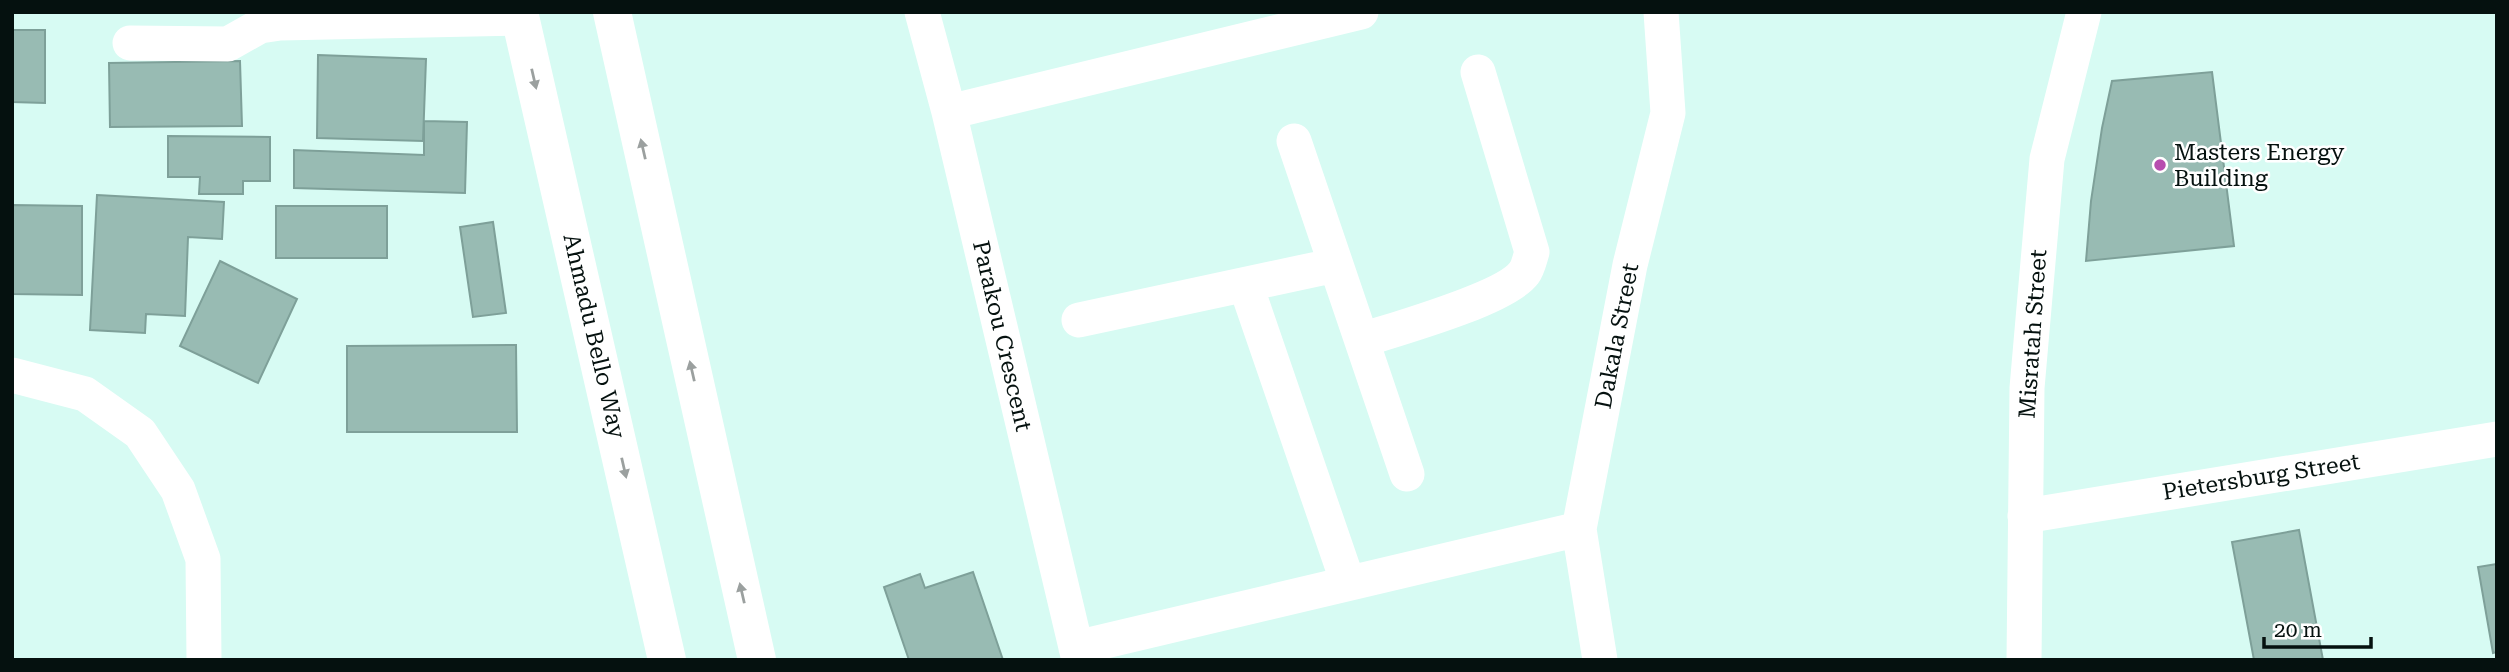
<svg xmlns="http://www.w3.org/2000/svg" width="2509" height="672" font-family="'Roboto Serif',serif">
<rect width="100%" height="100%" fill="#d7fbf3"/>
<path fill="#98bbb3" stroke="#7ea099" stroke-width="2" d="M12,30H45V103L12,102Z
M318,55L426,59L423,141L317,138Z
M240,61L242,126L110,127L109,63Z
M2212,72L2234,246L2086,261L2091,201L2102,128L2112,81Z
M424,121L467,122L465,193L294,188V150L424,155Z
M168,136L270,137V181H243V194H199L200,177H168Z
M97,195L224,202L222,239L188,237L185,316L146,314L145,333L90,330Z
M12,205L82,206V295L12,294Z
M276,206H387V258H276Z
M493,222L506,313L473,317L460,227Z
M220,261L297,299L258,383L180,346Z
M516,345L517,432H347V346Z
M2299,530L2323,660H2254L2232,542Z
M2497,564V652L2493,653L2478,567Z
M973,572L1003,660H909L884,587L920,574L925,588Z"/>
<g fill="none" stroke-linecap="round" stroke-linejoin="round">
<path stroke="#fff" stroke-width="35" d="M922,12L949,112L1079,660
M130,43L228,44L260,26L280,23L520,18
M949,112L1361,12
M1294,141L1407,474
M1246,286L1348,583
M1079,320L1336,265
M1362,340C1396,329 1505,299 1524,273C1528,268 1530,258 1532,252L1478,72
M12,375L85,394L140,433L178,490L203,559L204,660
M2025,516L2497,439
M1076,648L1579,529
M1600,660L1579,529L1630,265L1668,113L1661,12
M2024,660L2027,388L2047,159L2084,12"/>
<path stroke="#fff" stroke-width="38" d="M519,12L667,660
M612,12L757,660"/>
</g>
<defs><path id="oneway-solid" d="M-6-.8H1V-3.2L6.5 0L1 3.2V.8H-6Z" transform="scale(1.75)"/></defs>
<g fill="#9ba09f">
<use href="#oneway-solid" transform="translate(534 79) rotate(77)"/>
<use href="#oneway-solid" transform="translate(643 149) rotate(-103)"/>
<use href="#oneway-solid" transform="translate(692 371) rotate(-103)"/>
<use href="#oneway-solid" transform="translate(624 468) rotate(77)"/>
<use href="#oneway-solid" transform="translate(742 593) rotate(-103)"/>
</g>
<circle fill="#b74daf" stroke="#fff" stroke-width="2.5" cx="2160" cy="165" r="7"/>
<g text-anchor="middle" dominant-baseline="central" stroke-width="5" stroke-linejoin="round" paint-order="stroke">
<g font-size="23" fill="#05110f" stroke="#fff" text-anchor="start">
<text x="2174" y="152">Masters Energy<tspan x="2174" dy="26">Building</tspan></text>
</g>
<g font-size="23" fill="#05110f" stroke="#fff">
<text transform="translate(2033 334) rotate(-86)">Misratah Street</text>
<text transform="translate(594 336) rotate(77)">Ahmadu Bello Way</text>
<text transform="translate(1002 336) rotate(77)">Parakou Crescent</text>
<text transform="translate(1617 336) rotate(-79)">Dakala Street</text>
<text transform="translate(2261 477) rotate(-9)">Pietersburg Street</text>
</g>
</g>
<rect width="2509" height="672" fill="none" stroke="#05110f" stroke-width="28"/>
<path d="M2264 637v10h107v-10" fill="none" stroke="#05110f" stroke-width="3.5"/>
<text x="2274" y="637" font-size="21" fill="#05110f" stroke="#ffffff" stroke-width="5" paint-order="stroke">20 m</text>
</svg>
